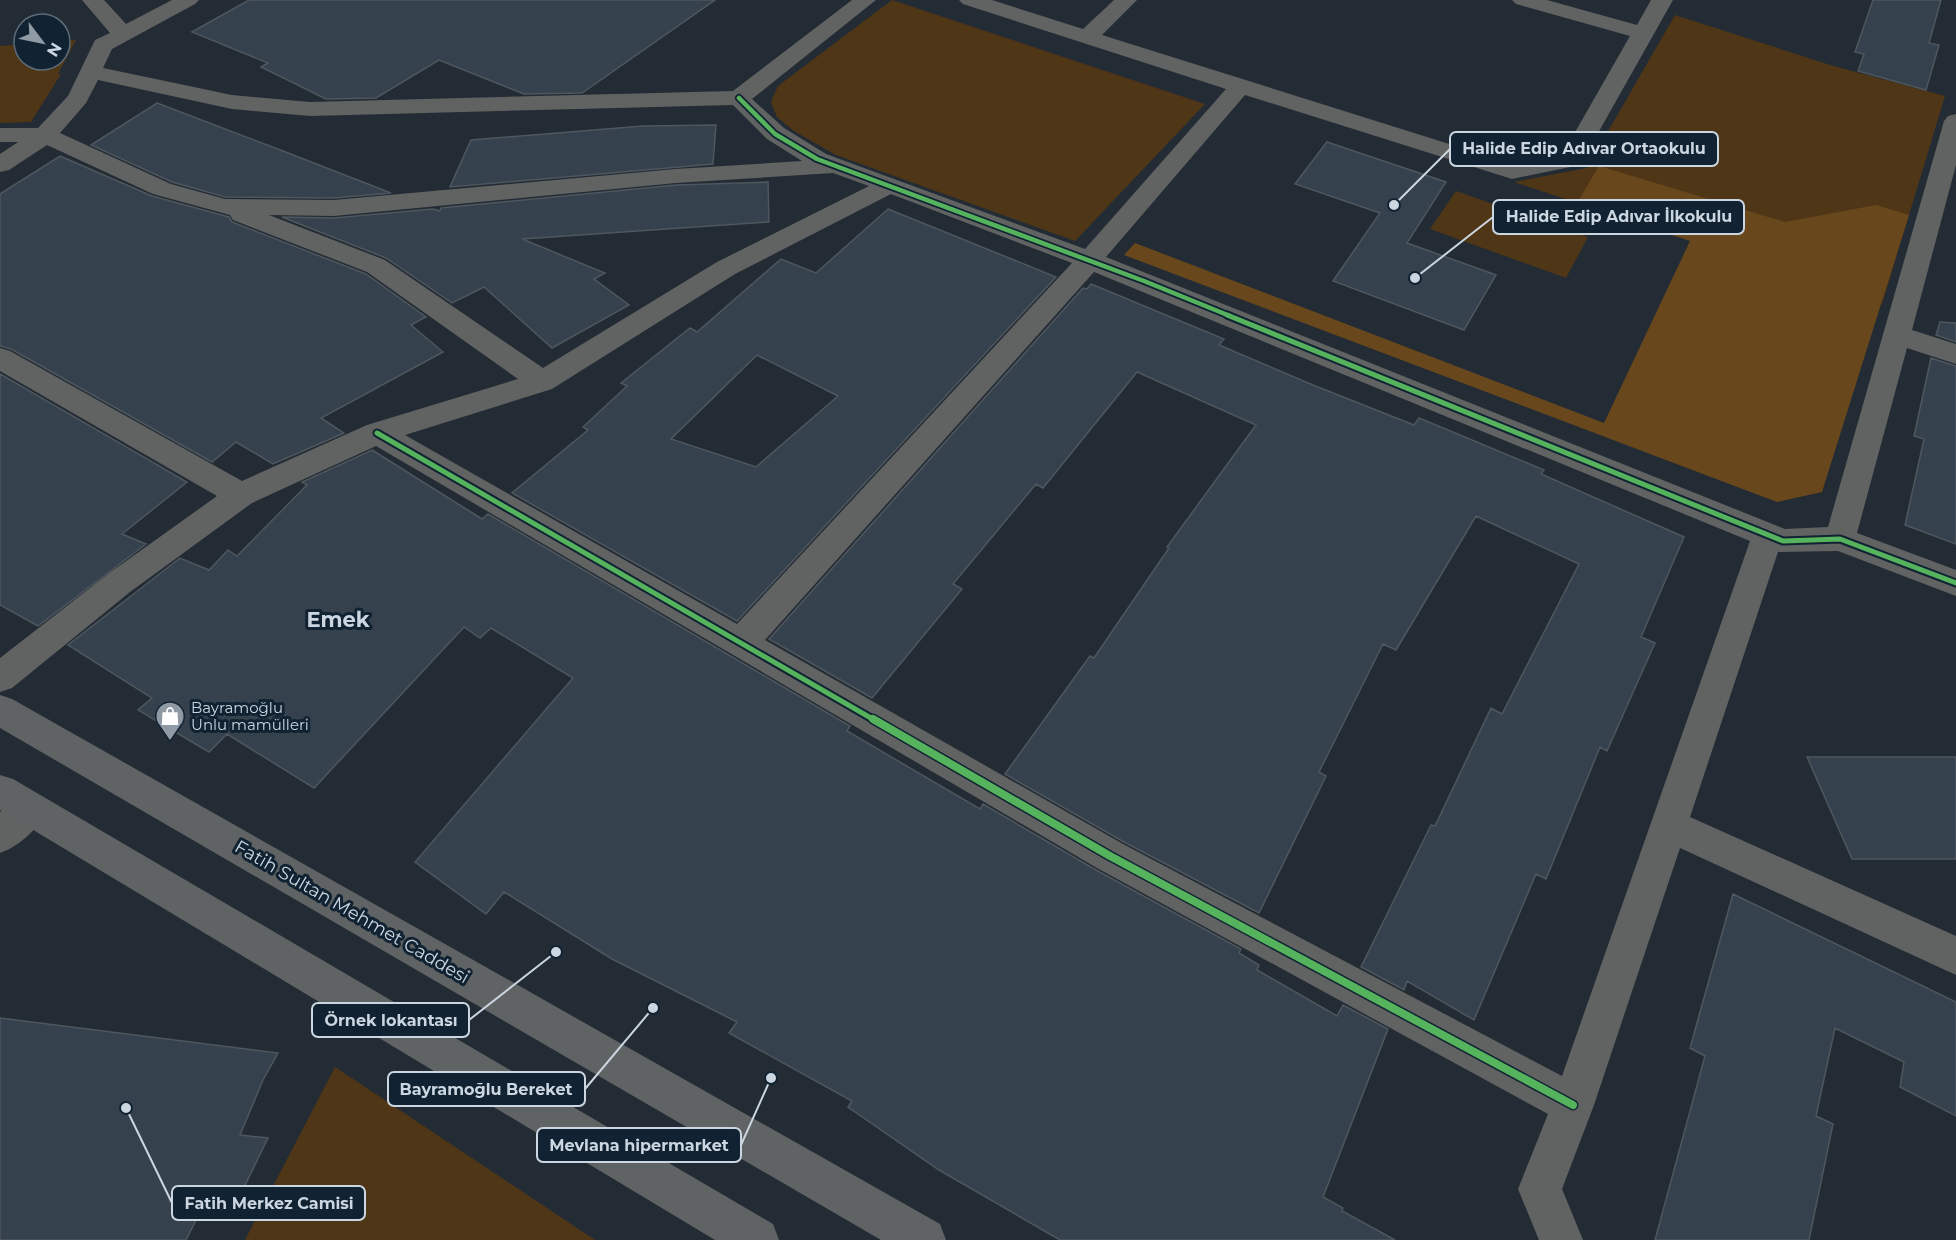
<svg xmlns="http://www.w3.org/2000/svg" width="1956" height="1240" font-family="Montserrat,sans-serif">
<rect width="100%" height="100%" fill="#232c34"/>
<path fill="#4f3616" d="M892,0L1205,104L1075,241L836,155L794,131L777,117L771,102L778,86Z
M1675,15L1830,65L1945,96L1882,304L1514,182L1587,168Z
M76,40L58,74H61L31,122L0,123V46L24,44V60H60V41Z
M1456,191L1588,237L1566,278L1430,229Z
M335,1067L595,1240H245Z"/>
<path fill="#69471c" d="M1599,166L1785,222L1876,205L1909,215L1822,492L1777,502L1124,255L1135,243L1604,423L1690,241L1577,203Z"/>
<path fill="#35424e" stroke="#4e565e" stroke-width="1.5" fill-rule="evenodd" d="M249,0H715L582,93L524,94L439,60L376,98L326,99L261,67L268,63L192,32Z
M1873,0H1941L1929,43L1939,45L1926,90L1858,71L1864,54L1855,52Z
M157,103L283,151L391,193L334,198L225,197L172,182L91,145Z
M716,125L713,164L450,187L471,140L643,126Z
M1327,142L1446,182L1407,243L1496,275L1464,330L1333,281L1380,213L1295,184Z
M60,156L152,196L229,217L232,222L366,274L426,317L411,325L443,352L321,418L344,433L273,464L236,442L212,462L11,349L0,346V194Z
M768,182L769,222L522,239L605,273L594,279L629,305L552,348L484,287L452,303L386,258L282,217L334,218L433,209L440,211L441,208L676,185Z
M888,209L1056,277L737,621L512,493L588,430L583,427L627,386L621,383L690,328L697,332L781,259L816,273ZM757,355L838,396L756,467L671,439Z
M1091,284L1224,339L1219,345L1313,385L1414,425L1419,418L1544,470L1541,474L1684,537L1641,637L1655,643L1607,751L1600,747L1546,879L1536,874L1474,1020L1407,981L1404,990L1361,967L1431,825L1435,826L1491,708L1502,714L1579,564L1476,516L1396,650L1383,644L1319,772L1326,776L1259,913L1124,842L1005,774L1090,656L1094,658L1169,548L1167,547L1256,425L1137,372L1043,488L1036,484L953,584L962,589L872,698L769,639L1083,288L1087,289Z
M1940,322L1956,323V342L1936,335Z
M1931,358L1956,366V544L1905,525L1924,439L1914,436Z
M0,374L187,482L122,534L146,544L38,626L0,605Z
M372,450L482,519L488,514L850,726L847,731L980,809L983,804L1096,870L1241,949L1239,953L1259,965L1257,970L1337,1016L1343,1005L1388,1029L1323,1197L1343,1208L1342,1211L1395,1240H1060L939,1170L848,1107L852,1101L729,1033L737,1022L612,959L504,892L486,914L415,862L573,678L491,628L480,638L464,627L314,788L227,734L209,752L138,710L152,698L68,645L180,558L209,570L228,550L237,556L307,485L302,482Z
M1807,757H1956V859H1852Z
M1733,894L1956,1002V1116L1900,1087L1904,1062L1835,1028L1816,1116L1833,1124L1809,1240H1655L1705,1056L1690,1048Z
M0,1018L278,1053L263,1080L240,1135L268,1138L235,1206L205,1202L186,1240H0Z"/>
<g fill="none" stroke-linecap="round" stroke-linejoin="round">
<path fill="#616262" fill-rule="evenodd" d="M82,0H104L126,24L172,0H199L195,4L112,49L103,68L232,95L310,102L733,91L852,0H876L752,99L784,128L826,154L1085,249L1226,89L963,4L959,0H992L1083,29L1114,0H1137L1102,35L1513,164L1562,155L1630,36L1516,4L1512,0H1547L1637,25L1651,0H1673L1580,165L1512,179L1245,95L1106,257L1785,529L1828,527L1944,121L1948,116L1956,114V165L1912,330L1956,344V364L1907,348L1857,533L1956,570V596L1838,551L1778,552L1690,817L1956,936V975L1680,848L1594,1105L1562,1189L1583,1240H1539L1518,1189L1548,1114L1097,868L376,446L252,503L130,592L12,688L0,692V658L108,574L217,496L0,371V348L10,351L242,481L367,425L518,379L367,272L233,220L230,215L153,194L47,145L9,170L0,172V154L18,142H0V128H38L68,96L95,40L110,33ZM98,80L232,109L310,116L733,105L767,139L802,161L676,169L334,200L225,199L171,184L60,133L86,103ZM833,173L869,186L717,262L543,368L385,260L269,215L334,216L676,183ZM891,194L1072,263L737,624L405,435L552,389L735,274ZM1094,272L1750,541L1562,1076L1123,844L765,640Z
M30,792L43,797L48,809C39,828 20,846 0,853V812L17,797Z"/>
<path fill="#606364" fill-rule="evenodd" d="M0,695L12,699L940,1224L946,1240H881L0,728Z
M0,775L13,779L773,1224L779,1240H715L0,810Z"/>
<g stroke="#112332" stroke-width="8">
<path id="cycleway-far2" d="M739,98L775,134L817,159L1144,281L1230,316"/>
</g>
<g stroke="#112332" stroke-width="9">
<path id="cycleway-far1" d="M1227,315L1783,541L1840,539L1956,583
M377,433L876,721"/>
</g>
<g stroke="#112332" stroke-width="11">
<path id="cycleway" d="M873,719L1110,856L1573,1105"/>
</g>
<use href="#cycleway-far2" stroke="#56b35d" stroke-width="4.5"/>
<use href="#cycleway-far1" stroke="#56b35d" stroke-width="5"/>
<use href="#cycleway" stroke="#56b35d" stroke-width="8"/>
</g>
<defs>
<g id="shop-pin" transform="scale(1.5)"><path d="M0 17L-7.5 6A9.5 9.5 0 1 1 7.5 6Z" fill="#909aa4" stroke="#112332"/><path d="M-5-2.5h2.3a2.7 3.5 0 0 1 5.4 0H5L5.5 6h-11ZM-1.5-2.5h3a1.5 2.3 0 0 0-3 0Z" fill="#fff"/></g>
</defs>
<g fill-rule="evenodd">
<use href="#shop-pin" x="170" y="716"/>
</g>
<g text-anchor="middle" dominant-baseline="central" stroke-width="6" stroke-linejoin="round" paint-order="stroke">
<g font-size="15" fill="#cbd6e0" stroke="#112332" text-anchor="start">
<text x="191" y="707">Bayramoğlu<tspan x="191" dy="17">Unlu mamülleri</tspan></text>
</g>
<g font-size="18" fill="#cbd6e0" stroke="#112332">
<text transform="translate(352 912) rotate(30)">Fatih Sultan Mehmet Caddesi</text>
</g>
<g font-size="21" font-weight="bold" fill="#cbd6e0" stroke="#112332">
<text x="338" y="619">Emek</text>
</g>
</g>
<path fill="none" stroke="#cbd6e0" stroke-width="2" d="M1394 205L1450 149M1415 278L1493 217M556 952L469 1020M653 1008L585 1089M771 1078L741 1145M126 1108L172 1203"/>
<g fill="#cbd6e0" stroke="#112332" stroke-width="2">
<circle cx="1394" cy="205" r="6"/>
<circle cx="1415" cy="278" r="6"/>
<circle cx="556" cy="952" r="6"/>
<circle cx="653" cy="1008" r="6"/>
<circle cx="771" cy="1078" r="6"/>
<circle cx="126" cy="1108" r="6"/>
</g>
<g fill="#112332" stroke="#cbd6e0" stroke-width="2">
<rect x="1450" y="132" width="268" height="34" rx="6"/>
<rect x="1493" y="200" width="251" height="34" rx="6"/>
<rect x="312" y="1003" width="157" height="34" rx="6"/>
<rect x="388" y="1072" width="197" height="34" rx="6"/>
<rect x="537" y="1128" width="204" height="34" rx="6"/>
<rect x="172" y="1186" width="193" height="34" rx="6"/>
</g>
<g font-size="16" text-anchor="middle" font-weight="bold" fill="#cbd6e0">
<text x="1584" y="154">Halide Edip Adıvar Ortaokulu</text>
<text x="1619" y="222">Halide Edip Adıvar İlkokulu</text>
<text x="391" y="1026">Örnek lokantası</text>
<text x="486" y="1095">Bayramoğlu Bereket</text>
<text x="639" y="1151">Mevlana hipermarket</text>
<text x="269" y="1209">Fatih Merkez Camisi</text>
</g>
<g transform="translate(42 42) rotate(122)"><circle r="28" fill="#112332" stroke="#5b6b78" stroke-width="1.5"/>
<path d="M0-4.5L10 22L0 15L-10 22Z" fill="#909aa4"/>
<text y="-9" font-size="16" font-weight="bold" text-anchor="middle" fill="#cbd6e0">N</text>
</g>
</svg>
